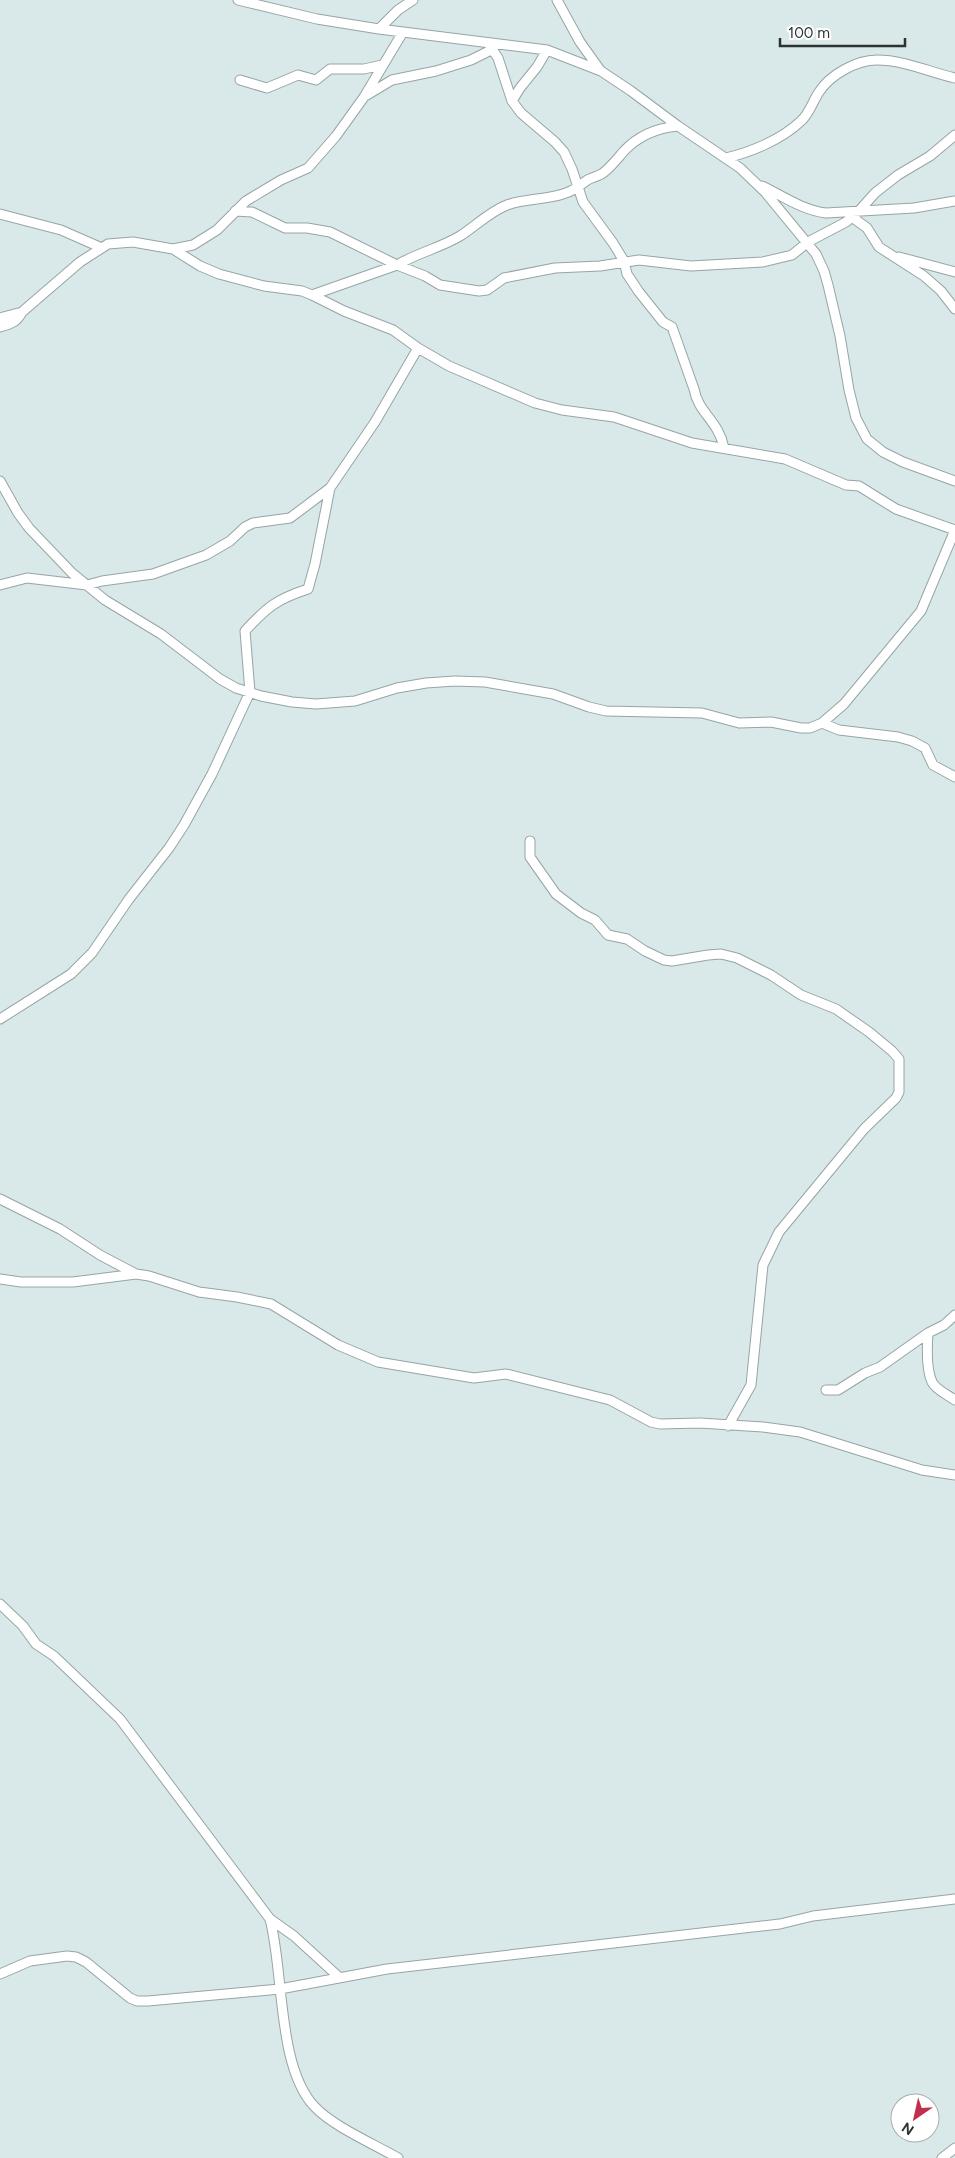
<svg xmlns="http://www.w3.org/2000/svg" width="955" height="2158" font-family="Figtree,sans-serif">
<rect width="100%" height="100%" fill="#d9e8e9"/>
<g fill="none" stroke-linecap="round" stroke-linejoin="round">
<g stroke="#97a4a5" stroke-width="11">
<path id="minor" d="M238,0L317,19L379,29L547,50L601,71L631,91L678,126L740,168L765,192L816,254L824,271L828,285L840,336L849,390L856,418L867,439L883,452L903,462L955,481
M557,0L580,42L600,70
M379,29L398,10L413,0
M488,43L498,58L512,101L521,113L555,142L564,152L572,169L583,202L613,243L624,261L627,274L639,292L663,322L672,327L694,389C698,413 719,421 724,448
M240,80L267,88L298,75L316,80L330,69H364L382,65
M367,95L392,80L436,71L471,60L493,49
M512,101L520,88L537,67L547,50
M726,158C751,152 781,140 801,121C809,114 813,101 819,92C830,75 856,60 877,60C904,60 929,72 955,78
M762,186C783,196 802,210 826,213L914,208L955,201
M235,211L252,212L285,228H307L330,232L397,265L425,276L440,285L479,291L487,290L504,278L555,268L600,266L639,260L691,266L763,262L792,255L808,242L846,222L859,211L875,193L898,175L930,156L955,135
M0,214L61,230L102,248
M852,217L867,228L879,247L924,276L941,291L955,309
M173,249L200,266L219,274L264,286L302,291L312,295L344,311L393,330L418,348L449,366L535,403L562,410L614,417L692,443L785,459L846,485L859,486L896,509L955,530
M899,257L955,272
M312,295L397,265C417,253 440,248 460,236C476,226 489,212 507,205C526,198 545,200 563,194C573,191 578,187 586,181C591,177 598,177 603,173C611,167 617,159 624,151C639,135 657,128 678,126
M0,318L22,312L80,262L108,244L133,242L173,249L193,245L217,230L246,201L281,180L308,168L336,136L364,97L403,32
M0,327C11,324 17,322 22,312
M0,481L18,513L29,528L72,573L105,600L161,634L220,679L236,688L261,696L292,702L316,704L355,701L397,688L426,683L455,681L485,682L553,694L589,707L606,711L702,713L739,723L771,722L801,728H810L822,723L844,704L921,611L955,530
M0,585L27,578L87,585L102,581L153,574L206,555L230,541L245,527L253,523L290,518L330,488
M822,723L839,730L898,737L912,741L925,748L933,765L955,777
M530,841V857L556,894L581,913L595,920L608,935L627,939L645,951L664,960L672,961L708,955L721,954L737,958L771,975L801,995L836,1009L869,1032L892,1051L899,1059V1092L896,1098L864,1129L779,1232L763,1265L751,1385L728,1426
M0,1019L71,974L92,953L129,899L169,848L184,825L212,774L250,692L245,631C267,607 277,599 308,589L315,564L330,488L375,422L418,348
M0,1199L60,1229L100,1255L136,1274
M0,1279L21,1282H73L136,1274L149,1276L199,1292L237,1297L271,1304L338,1345L378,1362L474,1378L506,1374L610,1400L651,1422L660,1424L700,1423L763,1427L800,1432L922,1470L955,1475
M928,1333C927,1347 926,1369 932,1382C936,1390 948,1395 955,1400
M826,1390H838L865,1373L880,1367L928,1333L944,1325L955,1315
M0,1604L23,1626L36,1644L54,1656L120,1719L270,1919C284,1972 277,2066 314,2106C332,2126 374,2144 398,2158
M270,1919L294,1936L340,1978
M0,1974L30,1961L67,1956L76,1957L86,1962L130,1998L137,2001H148L280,1989L387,1969L780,1924L813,1916L955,1899
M942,2158L955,2148"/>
</g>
<use href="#minor" stroke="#fff" stroke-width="9"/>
</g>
<g transform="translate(915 2118) rotate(214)"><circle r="24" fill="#ffffff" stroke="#abadad"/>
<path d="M0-4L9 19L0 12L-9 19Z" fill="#c0304e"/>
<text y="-8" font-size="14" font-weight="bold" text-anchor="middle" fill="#2d3333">N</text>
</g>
<path d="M780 38v8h125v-8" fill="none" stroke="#2d3333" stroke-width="2.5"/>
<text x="788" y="38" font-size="15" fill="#2d3333" stroke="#ffffff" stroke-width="4" paint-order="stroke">100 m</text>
</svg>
